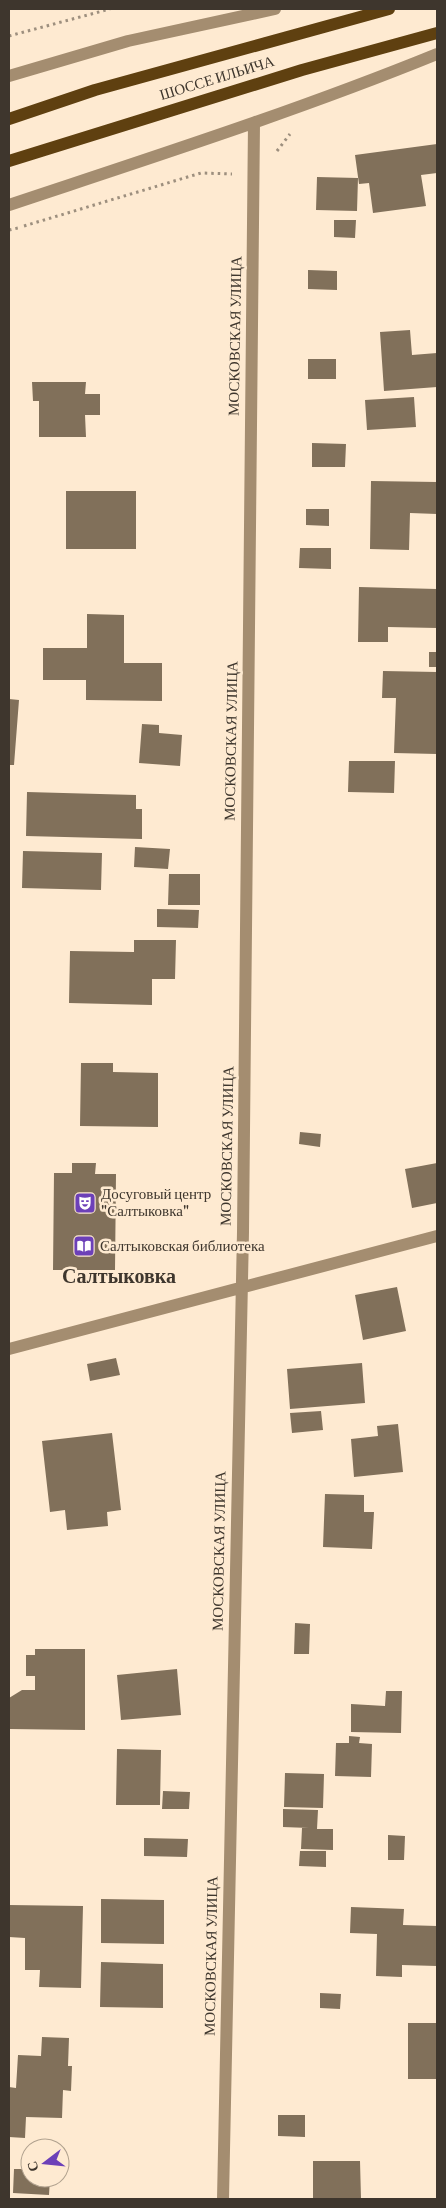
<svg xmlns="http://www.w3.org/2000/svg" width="446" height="2208" font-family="'Crimson Pro',serif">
<rect width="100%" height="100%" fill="#feead1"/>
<path fill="#81705a" d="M437,144V173L421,175L426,206L373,213L369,183L359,184L355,155Z
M317,177L358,178L357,211L316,210Z
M334,220H356L355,238L334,237Z
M308,270L337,271V290L308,289Z
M410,330L412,355L437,353V387L384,391L380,332Z
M308,359H336V379H308Z
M32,382H86L85,394H100V415H85L86,437H39V401H33Z
M414,397L416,427L367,430L365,400Z
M312,443L346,444L345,467H312Z
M371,481L437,482V514L410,513L409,550L370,549Z
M66,491H136V549H66Z
M306,509H329V526L306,525Z
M300,548H331V569L299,568Z
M359,587L437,589V628L388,627V642H358Z
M87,614L124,615V663H162V701L86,700V680H43V648H87Z
M429,652H437V667H429Z
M383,671L437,672V754L394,753L396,698H382Z
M9,699L19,700L14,765H9Z
M142,724L159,725V733L182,735L180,766L139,763Z
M349,761H395L394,793L348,792Z
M27,792L136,795V809H142V839L26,836Z
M135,847L170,849L168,869L134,867Z
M23,851L102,853L101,890L22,888Z
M169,874H200V905H168Z
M157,909L199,910L198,928L157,927Z
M134,940H176L175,979H152V1005L69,1003L70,951L134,952Z
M81,1063H113V1072L158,1073V1127L80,1126Z
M300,1132L321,1134L320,1147L299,1144Z
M72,1163H96L95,1174H116L115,1270H53L54,1173H72Z
M437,1163V1203L412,1208L405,1169Z
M397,1287L406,1331L363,1340L355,1295Z
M116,1358L120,1375L90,1381L87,1364Z
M362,1363L365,1403L290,1409L287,1369Z
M321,1411L323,1430L292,1433L290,1413Z
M398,1424L403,1472L354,1477L351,1439L378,1436L377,1426Z
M112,1433L121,1510L107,1512L108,1526L67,1530L65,1510L50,1512L42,1441Z
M325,1494L364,1495V1512H374L372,1549L323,1547Z
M295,1623L310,1624L309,1654H294Z
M35,1649H85V1730L9,1729V1698L22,1690H35V1676H26V1655H35Z
M177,1669L181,1715L121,1720L117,1675Z
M386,1691H402L401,1733L351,1732V1704L385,1706Z
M349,1736L360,1737L359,1743L372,1744L371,1777L335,1776L336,1743H349Z
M117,1749L161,1750L160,1805H116Z
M285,1773L324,1774L323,1808L284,1807Z
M163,1791L190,1792L189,1809H162Z
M283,1809L318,1810L317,1829H333V1850L301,1849L302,1828H309L283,1827Z
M388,1835L405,1836L404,1860H388Z
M144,1838L188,1839L187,1857L144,1856Z
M300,1851H326V1867L299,1866Z
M101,1899L164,1900V1944L101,1943Z
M9,1905L83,1906L81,1988L39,1987L40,1970H25V1938L9,1937Z
M351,1907L404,1909L403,1925L437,1926V1966L402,1965V1977L376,1976L377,1934L350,1933Z
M101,1962L163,1964V2008L100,2007Z
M320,1993L341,1994L340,2009L320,2008Z
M408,2023H437V2079H408Z
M42,2037L69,2038L68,2066H72L71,2091L63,2090L62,2118L26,2117L25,2138L9,2137V2087L16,2088L18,2055L41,2056Z
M278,2115H305V2137L278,2136Z
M313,2161H360L361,2199H313Z
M14,2169H30V2178H50L49,2195L13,2193Z"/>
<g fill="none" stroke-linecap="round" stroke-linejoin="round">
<path stroke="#9d8f7e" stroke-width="3" stroke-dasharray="2.5 4" stroke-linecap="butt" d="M9,36L110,9
M277,151L290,134
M24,226L201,173L232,174
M9,230L18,228"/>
<path stroke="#a48d70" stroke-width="12" d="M9,76L128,41L275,9
M9,205C153,157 297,111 437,54
M9,1349L437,1236
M223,2199L243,1232L254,123"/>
<path stroke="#5f4010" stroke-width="12" d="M9,119L95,90L389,9
M9,161L302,70L437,33"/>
</g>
<defs>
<g id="theatre-square" transform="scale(1.125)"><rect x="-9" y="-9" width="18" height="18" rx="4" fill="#6c40b8" stroke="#feead1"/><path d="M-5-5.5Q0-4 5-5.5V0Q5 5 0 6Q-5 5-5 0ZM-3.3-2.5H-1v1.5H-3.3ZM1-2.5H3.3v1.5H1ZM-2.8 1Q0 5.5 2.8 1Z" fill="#fff"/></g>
<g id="library-square" transform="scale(1.125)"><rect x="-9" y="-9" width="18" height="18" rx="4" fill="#6c40b8" stroke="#feead1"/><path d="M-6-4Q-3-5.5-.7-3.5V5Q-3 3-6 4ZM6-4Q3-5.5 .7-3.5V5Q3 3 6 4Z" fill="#fff"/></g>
</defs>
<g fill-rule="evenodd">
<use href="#theatre-square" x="85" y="1203"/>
<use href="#library-square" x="84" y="1246"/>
</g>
<g text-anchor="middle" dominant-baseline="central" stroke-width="5" stroke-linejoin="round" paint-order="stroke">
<g font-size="15" fill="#3e362d" stroke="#feead1">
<text transform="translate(217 78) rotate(-17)">ШОССЕ ИЛЬИЧА</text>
<text transform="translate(235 336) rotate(-89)">МОСКОВСКАЯ УЛИЦА</text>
<text transform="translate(231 741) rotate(-89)">МОСКОВСКАЯ УЛИЦА</text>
<text transform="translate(227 1146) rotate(-89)">МОСКОВСКАЯ УЛИЦА</text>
<text transform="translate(219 1551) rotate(-89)">МОСКОВСКАЯ УЛИЦА</text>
<text transform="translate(211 1956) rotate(-89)">МОСКОВСКАЯ УЛИЦА</text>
</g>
<g font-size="15" fill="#3e362d" stroke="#feead1" text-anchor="start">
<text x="101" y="1194">Досуговый центр<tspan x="101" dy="17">"Салтыковка"</tspan></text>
<text x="100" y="1246">Салтыковская библиотека</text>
</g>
<g font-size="20" font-weight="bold" fill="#3e362d" stroke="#feead1">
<text x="119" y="1276">Салтыковка</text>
</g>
</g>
<rect width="446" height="2208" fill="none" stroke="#3e362d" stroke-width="20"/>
<g transform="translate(45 2163) rotate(254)"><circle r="24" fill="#feead1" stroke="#b1a28f"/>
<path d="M0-4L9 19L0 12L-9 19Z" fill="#6c40b8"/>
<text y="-8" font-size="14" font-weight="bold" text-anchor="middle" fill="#3e362d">С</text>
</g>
</svg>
